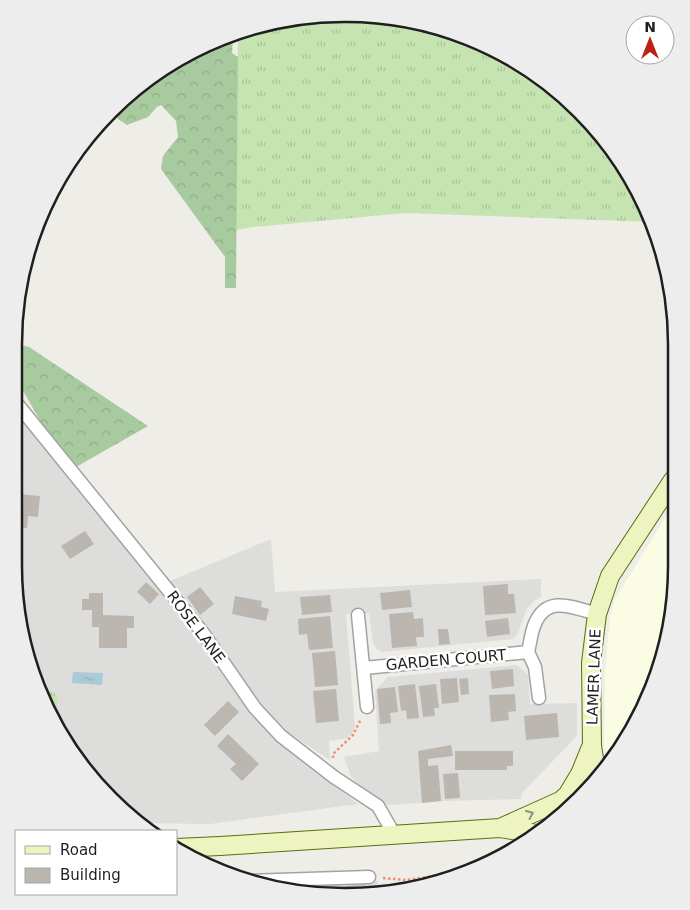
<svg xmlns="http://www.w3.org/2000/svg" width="690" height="910" font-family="'DejaVu Sans',sans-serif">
<defs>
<pattern id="grass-tufts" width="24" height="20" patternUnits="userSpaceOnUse" patternTransform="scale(1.25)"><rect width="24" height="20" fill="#c6e4b2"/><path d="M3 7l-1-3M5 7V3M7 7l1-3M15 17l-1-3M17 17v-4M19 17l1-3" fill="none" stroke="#aac399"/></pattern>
<pattern id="forest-crowns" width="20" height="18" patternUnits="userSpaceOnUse" patternTransform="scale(1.25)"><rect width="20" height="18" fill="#a8ca9f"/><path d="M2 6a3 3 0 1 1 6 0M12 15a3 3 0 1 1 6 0" fill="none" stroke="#90ad88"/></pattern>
<pattern id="water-ripples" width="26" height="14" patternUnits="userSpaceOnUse" patternTransform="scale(1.25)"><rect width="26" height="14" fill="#abcad8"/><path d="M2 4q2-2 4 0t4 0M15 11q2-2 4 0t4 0" fill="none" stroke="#93adb9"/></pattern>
</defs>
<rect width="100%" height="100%" fill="#efede7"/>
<path fill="#dddddc" d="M14,411L201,638L233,682L246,707L273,738L358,804L210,824L142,823L111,799L58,731L56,726L58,695L40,687L25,651L14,565Z
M271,539L275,592L541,579V597L533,602L526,610L518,634L513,639L382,652L377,649L373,644L369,613L346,614L355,726L352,734L347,738L329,741L330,760L295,737L279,725L255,697L199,616L170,581Z
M517,665L528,675L530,704L577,703V736L522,793L521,799L445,801L391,805L383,803L365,791L351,777L344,757L379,751L375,691L388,677Z
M378,881L379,893L366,896L269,886Z"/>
<path fill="#fafce3" d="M673,505V609L659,672L621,749L609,763L604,749L605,671L610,617L615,599Z"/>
<path fill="url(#grass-tufts)" d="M345,14L410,20L472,39L529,70L579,111L621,161L651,222L406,213L253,227L236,230L238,33L281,20Z
M40,687L58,695L56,726Z"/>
<path fill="url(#forest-crowns)" d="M231,35L233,39L232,53L238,57L236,288H225V257L161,169L163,156L178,137L176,121L161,105L157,107L148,117L127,125L118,119L114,113L161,69L218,39Z
M14,343L29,347L148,426L69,471L14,375Z"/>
<path fill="url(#water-ripples)" d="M73,672L103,673L102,685L72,683Z"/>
<path fill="#bcb6b0" d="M17,494L40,496L38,517L28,516L27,528L14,527V502H17Z
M85,531L94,544L70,559L61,546Z
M146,582L159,594L150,604L137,592Z
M508,584V594H514L516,613L485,615L483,586Z
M200,587L214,604L200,615L187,597Z
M410,590L412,607L382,610L380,593Z
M89,593H103V615L134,616V628H127V648H99V627H92V610H82V599H89Z
M330,595L332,612L302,615L300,597Z
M235,596L262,601L261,607L269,609L266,621L232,614Z
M413,612L414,619L423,618L424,637H416L417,646L392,648L389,614Z
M330,616L333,648L309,650L307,634L299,635L298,619Z
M508,618L510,634L487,637L485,621Z
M438,629H448L450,644L439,645Z
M335,651L338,685L315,687L312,653Z
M513,669L514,686L492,689L490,671Z
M457,678L459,702L442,704L440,679Z
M468,678L469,694L461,695L459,679Z
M415,684L419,718L407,719L406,710L401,711L398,686Z
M436,684L439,708H434L435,716L423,717L419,686Z
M395,687L398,712L390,713L391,723L380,724L377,689Z
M336,689L339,721L316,723L313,691Z
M515,694L516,711L508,712L509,720L491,722L489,695Z
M228,701L239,712L215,736L204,725Z
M557,713L559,737L526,740L524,716Z
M228,734L259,764L242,781L230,769L236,764L217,746Z
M451,745L453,756L428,759V766L438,765L441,801L422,803L418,751Z
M455,751H513V766H507V770H455Z
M458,773L460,798L445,799L443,774Z
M365,885L366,896L347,894L346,886Z
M339,887V893L312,890V889Z"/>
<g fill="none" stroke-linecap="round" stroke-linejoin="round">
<g stroke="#a3a3a3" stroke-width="15">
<path id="street" d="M14,400L203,633L255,708L281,736L334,777L378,806L394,834
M358,615L367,707
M528,652L535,667L539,698
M364,668L528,652C530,644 531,634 534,626C546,594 572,607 597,614
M250,881L369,877"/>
</g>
<g stroke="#5b6d0f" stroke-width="20">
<path id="secondary" d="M597,778L592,746L591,663L597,614L610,576L673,480
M568,794L580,774L591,747
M554,820C556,802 567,789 587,790
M500,828L560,801
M176,848L220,846L500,828L537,834"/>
</g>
<path stroke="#ed907a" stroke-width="2.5" stroke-dasharray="2.5 2.5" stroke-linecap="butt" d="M333,758V754L353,735L361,719
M383,878L406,880L448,874L475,867"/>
<use href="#street" stroke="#fff" stroke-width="12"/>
<use href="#secondary" stroke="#edf4c0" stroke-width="18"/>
</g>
<defs><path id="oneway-chevron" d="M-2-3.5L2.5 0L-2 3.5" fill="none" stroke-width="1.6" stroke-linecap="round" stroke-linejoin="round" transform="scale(1.25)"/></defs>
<use stroke="#909478" href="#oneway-chevron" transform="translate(530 814) rotate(-24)"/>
<g text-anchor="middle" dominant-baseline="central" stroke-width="5" stroke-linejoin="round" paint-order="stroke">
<g font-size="15" fill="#1f1f1f" stroke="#fff">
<text transform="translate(196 627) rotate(53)">ROSE LANE</text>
<text transform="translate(446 660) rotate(-5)">GARDEN COURT</text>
<text transform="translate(594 677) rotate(-88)">LAMER LANE</text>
</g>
</g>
<path d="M0 0H690V910H0ZM344 22H346A322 322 0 0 1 668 344V566A322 322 0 0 1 346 888H344A322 322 0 0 1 22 566V344A322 322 0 0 1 344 22Z" fill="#ededed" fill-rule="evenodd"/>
<path fill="none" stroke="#1f1f1f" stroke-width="2.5" d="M344 22H346A322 322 0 0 1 668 344V566A322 322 0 0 1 346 888H344A322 322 0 0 1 22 566V344A322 322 0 0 1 344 22Z"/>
<rect x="15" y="830" width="162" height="65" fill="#ffffff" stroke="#a5a5a5"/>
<rect x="25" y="846" width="25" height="8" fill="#edf4c0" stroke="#a5a5a5"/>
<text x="60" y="855" font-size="15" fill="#1f1f1f">Road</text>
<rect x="25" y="868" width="25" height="15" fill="#bcb6b0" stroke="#a5a5a5"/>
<text x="60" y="880" font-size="15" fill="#1f1f1f">Building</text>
<g transform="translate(650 40)"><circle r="24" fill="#ffffff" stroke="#a5a5a5"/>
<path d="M0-4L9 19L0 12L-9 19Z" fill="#bc2113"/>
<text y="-8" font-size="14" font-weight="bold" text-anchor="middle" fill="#1f1f1f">N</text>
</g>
</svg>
